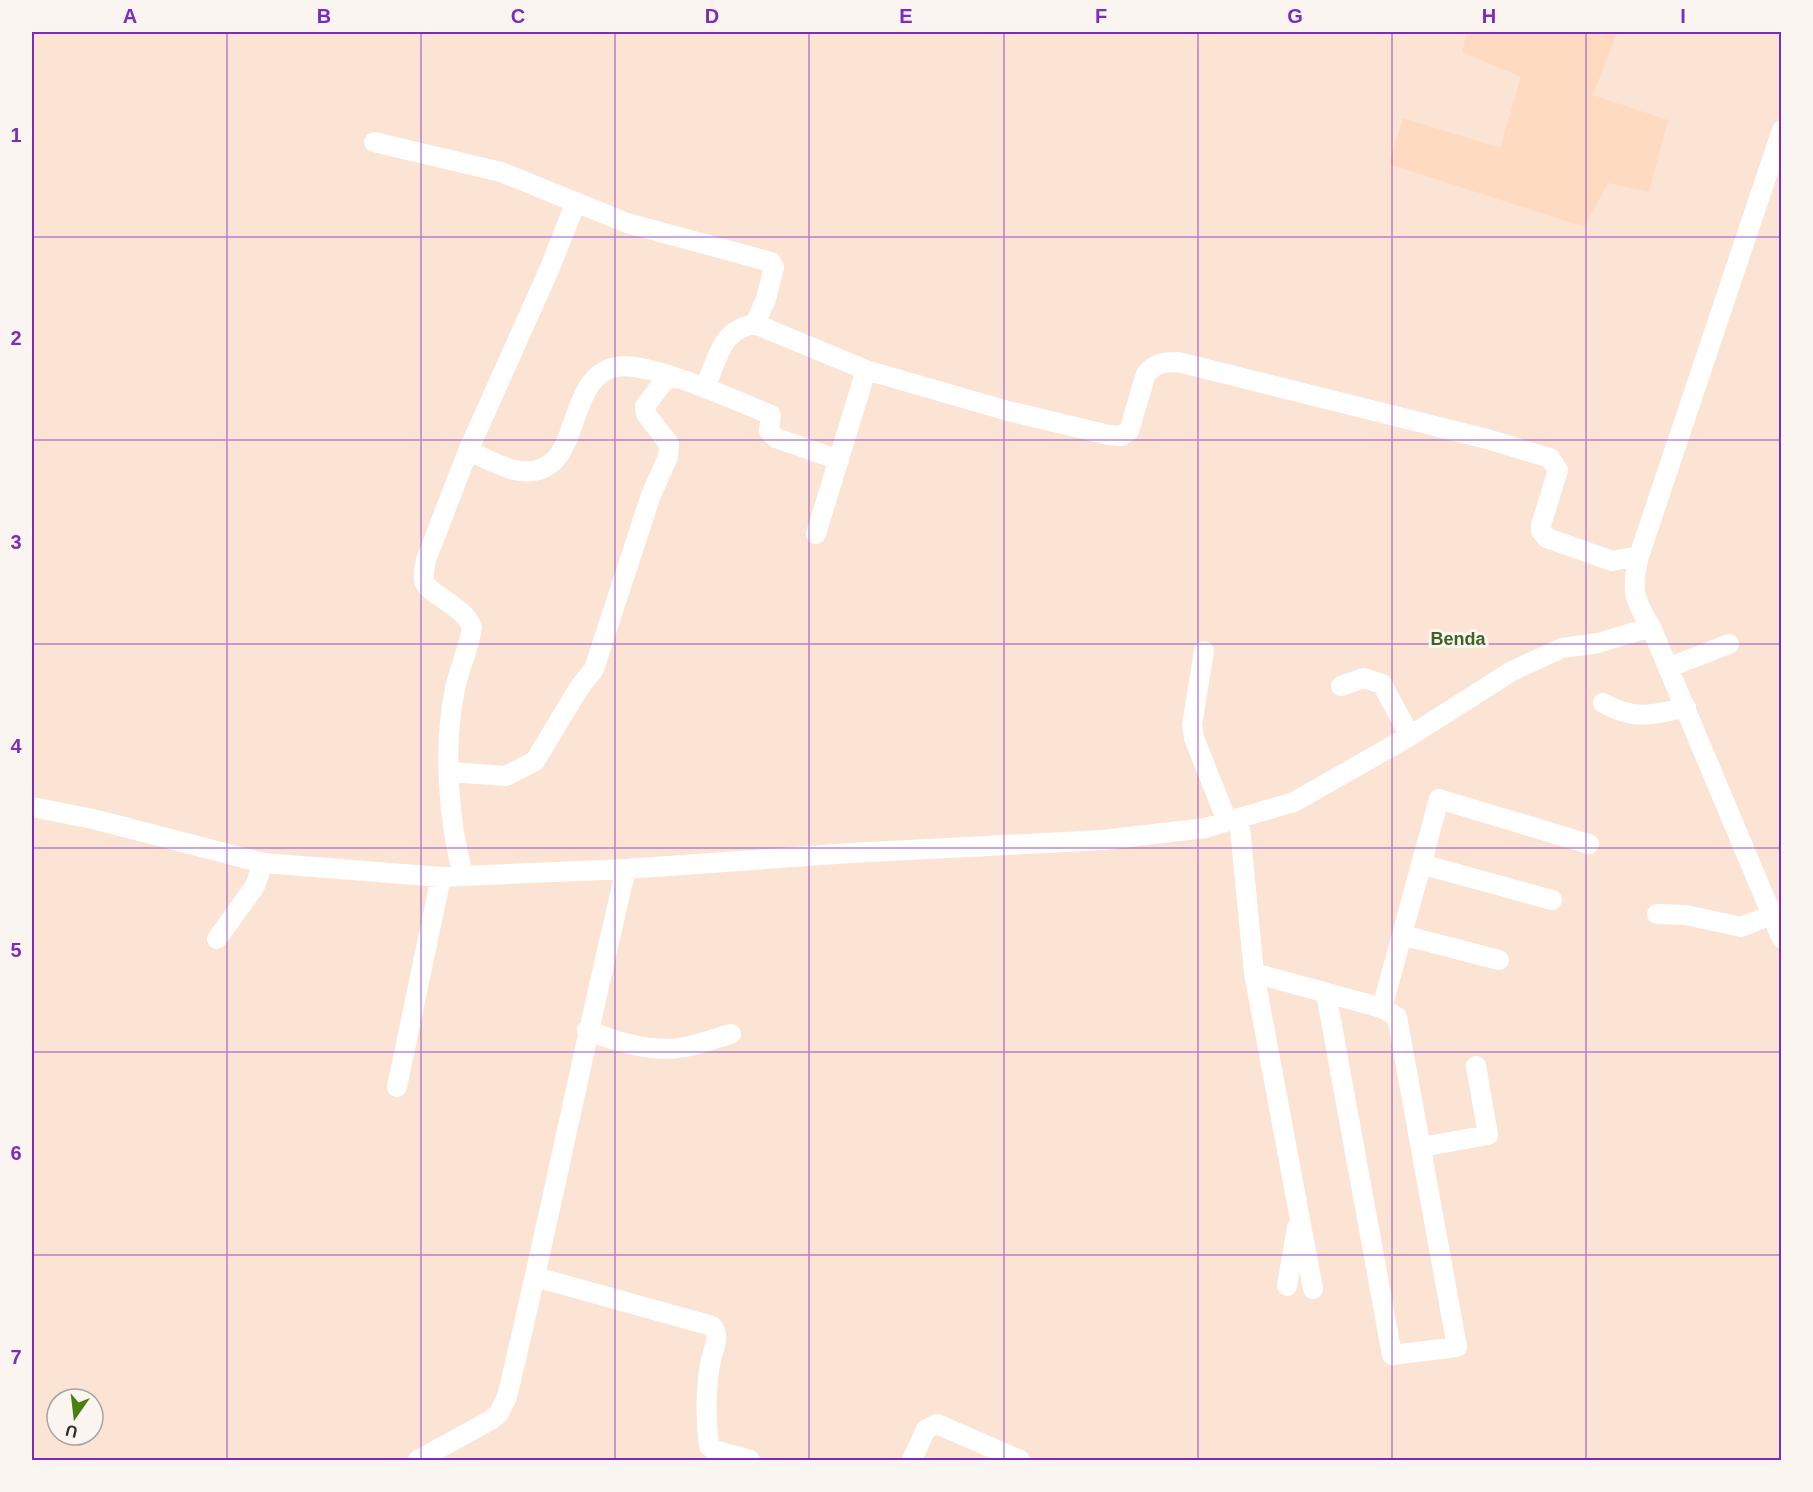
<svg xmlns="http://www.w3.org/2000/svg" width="1813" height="1492" font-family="Helvetica,sans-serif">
<rect width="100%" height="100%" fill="#fce4d4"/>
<path fill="#fedac1" d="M1467,32H1617L1593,95L1668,120L1649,192L1608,183L1584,227L1389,164L1403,118L1500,148L1521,77L1462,52Z"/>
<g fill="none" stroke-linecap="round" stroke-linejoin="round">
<path stroke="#fff" stroke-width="20" d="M374,142L501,172L627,223L771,262L774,267L766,299L755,324C720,330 719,357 705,387
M755,324L866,370L1008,411L1109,435L1121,436L1129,431L1146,374C1155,363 1164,362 1178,362L1487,439L1550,458L1558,470L1541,525V531L1547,538L1612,561L1639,556
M468,451L549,270L576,202
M816,534L866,370
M1651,627L1782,939
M1204,651L1192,725L1194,738L1227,821
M1670,667L1729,644
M1341,686L1364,678L1382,684L1410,736
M1603,703C1635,721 1653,715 1686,707
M450,772L506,776L535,761L579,688L594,669L651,495L668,457L669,444L646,414L645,406L662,384L670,377
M32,807L93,819L263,863L441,877L626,869L851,853L1103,840L1205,828L1294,802L1410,736L1512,671L1562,648L1598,643L1651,627C1633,599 1631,588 1639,556L1782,130
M1239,818L1254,973L1313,1289
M1421,864L1552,900
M463,874C448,820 443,745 455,689C459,668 469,649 472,627C462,604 427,595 424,580C423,574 425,566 426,560L468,451C483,457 499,466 514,470C587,485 560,378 616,367C648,360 739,402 771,415L769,431L776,438L839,460
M1657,914L1686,915L1741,927L1782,911
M1402,935L1499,960
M217,939L255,886L263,863
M1254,973L1382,1008L1397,1017L1457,1347L1392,1355L1326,993
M1382,1008L1439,799L1589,844
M587,1030C616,1042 654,1053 685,1047C701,1044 716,1038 731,1034
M397,1087L441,877
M1422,1147L1488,1135L1476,1066
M536,1277L712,1326C719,1334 716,1342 713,1352C705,1382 705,1414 709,1446L714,1450L750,1460
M1287,1286L1297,1228
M418,1460L491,1420L499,1413L507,1397C549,1221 584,1045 626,869
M912,1460L926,1429L937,1424L1020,1460"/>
</g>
<path fill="none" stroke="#7b2cbf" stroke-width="1.5" stroke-opacity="0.55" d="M227,32V1460M421,32V1460M615,32V1460M809,32V1460M1004,32V1460M1198,32V1460M1392,32V1460M1586,32V1460M32,237H1782M32,440H1782M32,644H1782M32,848H1782M32,1052H1782M32,1255H1782"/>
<g text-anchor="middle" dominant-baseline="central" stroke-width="6" stroke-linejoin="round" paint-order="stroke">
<g font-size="18" font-weight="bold" fill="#406324" stroke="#fbf5f1">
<text x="1458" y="639">Benda</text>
</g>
</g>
<rect width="1813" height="1492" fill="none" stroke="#fbf5f1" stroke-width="66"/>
<g transform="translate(75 1417) rotate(194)"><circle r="28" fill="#fbf5f1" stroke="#aba39e" stroke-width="1.5"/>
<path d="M0-4.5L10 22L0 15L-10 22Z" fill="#4a7f14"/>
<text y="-9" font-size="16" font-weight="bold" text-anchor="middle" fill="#342921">U</text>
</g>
<rect x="33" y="33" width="1747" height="1426" fill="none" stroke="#7b2cbf" stroke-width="2"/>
<g font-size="20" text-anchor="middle" font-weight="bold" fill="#7b2cbf">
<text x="130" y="23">A</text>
<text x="324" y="23">B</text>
<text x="518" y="23">C</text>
<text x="712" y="23">D</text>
<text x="906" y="23">E</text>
<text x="1101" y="23">F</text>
<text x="1295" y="23">G</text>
<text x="1489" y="23">H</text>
<text x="1683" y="23">I</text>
<text x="16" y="142">1</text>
<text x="16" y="345">2</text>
<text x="16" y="549">3</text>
<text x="16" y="753">4</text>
<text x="16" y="957">5</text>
<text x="16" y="1160">6</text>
<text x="16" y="1364">7</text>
</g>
</svg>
